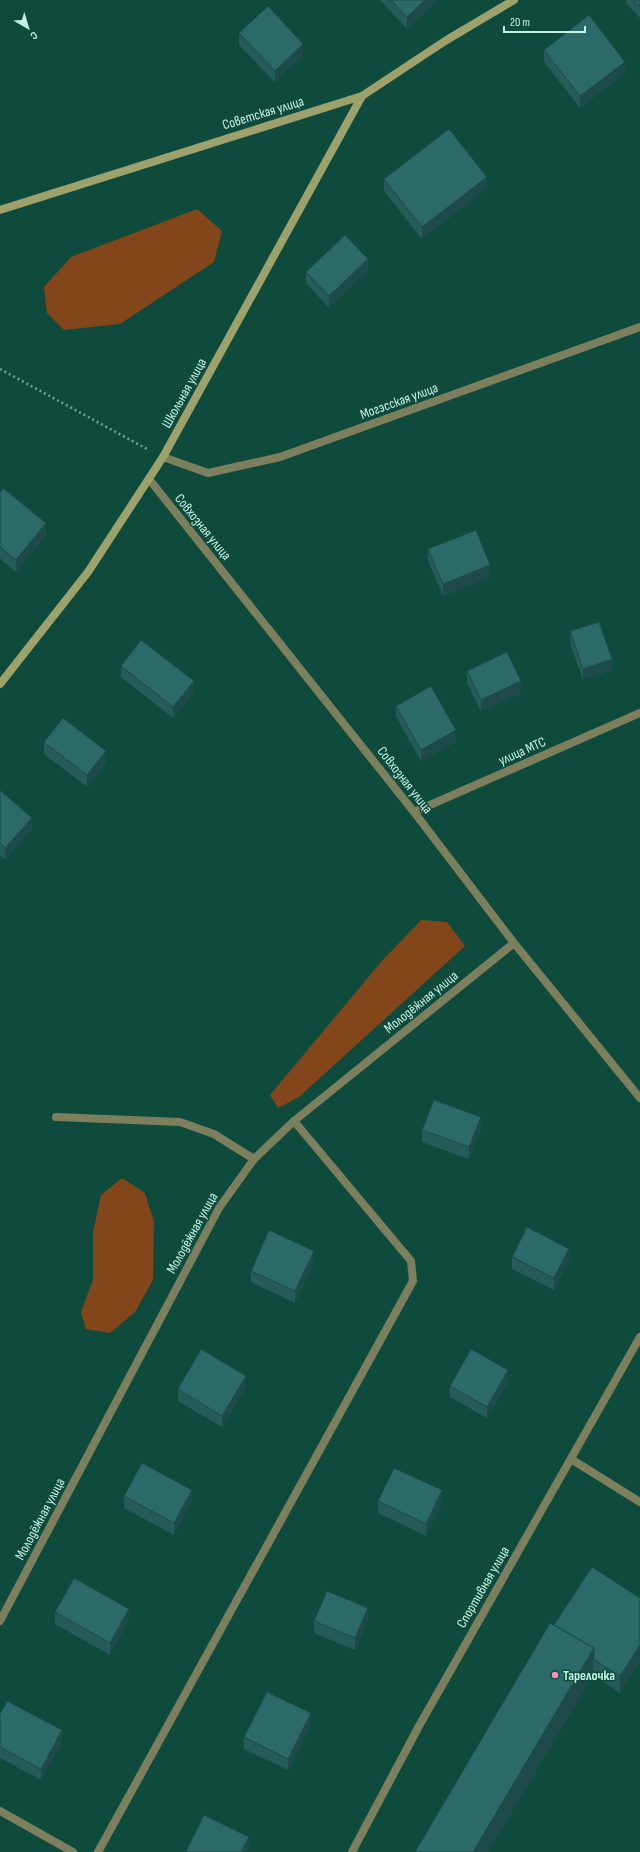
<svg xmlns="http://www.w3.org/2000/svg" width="640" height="1852" font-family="'Sofia Sans Condensed',sans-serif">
<rect width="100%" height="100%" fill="#0f4b3c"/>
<path fill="#82461a" d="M197,209L222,231L214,262L120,324L64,330L47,313L44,287L71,257Z
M421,920L447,922L465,946L299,1097L278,1108L270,1095L381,962Z
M122,1178L145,1193L154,1222L153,1280L135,1312L110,1333L86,1329L81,1312L93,1280V1232L101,1195Z"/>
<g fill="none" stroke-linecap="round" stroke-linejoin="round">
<path stroke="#70a596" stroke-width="2.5" stroke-dasharray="2 3" stroke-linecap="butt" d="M0,369L147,449"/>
<path stroke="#7c7f5e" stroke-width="8" d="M56,1117L180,1122L214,1134L254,1159
M571,1459L640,1502
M0,1811L73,1852
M98,1852L413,1281L411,1261L294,1121"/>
<path stroke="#7c7f5e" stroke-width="8" d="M163,457L208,473L280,457L640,327
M149,479L414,812L514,943L640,1098
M414,812L640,713
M0,1621L219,1208L254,1159L294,1121L514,943
M352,1852L419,1726L640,1337"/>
<path stroke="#9da26d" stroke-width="8" d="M0,210L362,96L445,41L514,0
M0,684L88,572L163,457L362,96"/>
</g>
<path fill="#255b59" d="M380,0H438L407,29Z
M626,0H640V18L626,3Z
M239,33L303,56L275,82L239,45Z
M544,50L625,73L580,108L544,62Z
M384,179L487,188L422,239L384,191Z
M368,271L329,308L306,283V272Z
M0,492L46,535L16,572L0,559Z
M428,549L490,577L443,596L428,561Z
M570,631L612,670L583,680L570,643Z
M121,666L194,692L173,718L121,677Z
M467,671L521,693L481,712L467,683Z
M396,706L456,742L421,761L396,717Z
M44,742L106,763L87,787L44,754Z
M0,790L32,830L5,859L0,855Z
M481,1129L469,1159L422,1142V1130Z
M512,1257L569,1260L554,1290L512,1269Z
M314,1262L295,1303L251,1282V1271Z
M508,1382L487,1418L450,1397V1386Z
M246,1387L222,1427L178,1401V1389Z
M124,1496L192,1501L174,1535L124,1508Z
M378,1501L442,1502L426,1536L378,1513Z
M640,1598V1662L620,1693L593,1675L488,1852H415L554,1625Z
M55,1612L129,1620L110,1655L55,1624Z
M368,1620L355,1650L314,1633V1621Z
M0,1714L62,1742L41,1780L0,1758Z
M311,1724L288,1770L244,1749V1737Z"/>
<path fill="#1e4a49" d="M425,0H438L407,29V17Z
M303,44V56L275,82V71Z
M625,62V73L580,108V96Z
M487,177V188L422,239V227Z
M368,259V271L329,308V296Z
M46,523V535L16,572V560Z
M490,565V577L443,596V584Z
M612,659V670L583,680V669Z
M194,681V692L173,718V707Z
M521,681V693L481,712V700Z
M456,730V742L421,761V750Z
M106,751V763L87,787V775Z
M32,818V830L5,859V848Z
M481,1117V1129L469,1159V1147Z
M569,1249V1260L554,1290V1278Z
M314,1251V1262L295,1303V1291Z
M508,1370V1382L487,1418V1407Z
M246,1376V1387L222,1427V1416Z
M192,1490V1501L174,1535V1523Z
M442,1490V1502L426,1536V1524Z
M368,1608V1620L355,1650V1638Z
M129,1609V1620L110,1655V1643Z
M640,1645V1662L620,1693V1676Z
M594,1648V1659H593V1675L488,1852H473Z
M311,1713V1724L288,1770V1759Z
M62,1730V1742L41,1780V1769Z
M249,1837V1849L247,1852H241Z"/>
<path fill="#2b6a68" stroke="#1e4a49" d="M391,0H425L407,17Z
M634,0H640V6Z
M268,6L303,44L275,71L239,33Z
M589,15L625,62L580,96L544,50Z
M449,129L487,177L422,227L384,179Z
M345,235L368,259L329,296L306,272Z
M3,488L46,523L16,560L0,547V492Z
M476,530L490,565L443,584L428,549Z
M599,622L612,659L583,669L570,631Z
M141,640L194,681L173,707L121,666Z
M507,652L521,681L481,700L467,671Z
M431,686L456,730L421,750L396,706Z
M63,718L106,751L87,775L44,742Z
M0,790L32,818L5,848L0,843Z
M434,1100L481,1117L469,1147L422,1130Z
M527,1227L569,1249L554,1278L512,1257Z
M269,1230L314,1251L295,1291L251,1271Z
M201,1349L246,1376L222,1416L178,1389Z
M471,1349L508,1370L487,1407L450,1386Z
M142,1463L192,1490L174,1523L124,1496Z
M394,1468L442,1490L426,1524L378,1501Z
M592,1567L640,1598V1645L620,1676L593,1659L594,1657V1648L554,1625Z
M74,1578L129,1609L110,1643L55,1612Z
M327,1591L368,1608L355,1638L314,1621Z
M550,1623L594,1648L473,1852H415Z
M267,1692L311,1713L288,1759L244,1737Z
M7,1701L62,1730L41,1769L0,1747V1714Z
M204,1815L249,1837L241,1852H188L186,1851Z"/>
<circle fill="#fd8ec0" stroke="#0f4b3c" stroke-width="1.5" cx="555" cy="1675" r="4"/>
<g text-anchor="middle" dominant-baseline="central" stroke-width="3" stroke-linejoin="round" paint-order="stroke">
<g font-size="14" fill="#c3f3e3" stroke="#0f4b3c">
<text transform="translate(263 113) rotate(-17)">Советская улица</text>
<text transform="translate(184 393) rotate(-61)">Школьная улица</text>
<text transform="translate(399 401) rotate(-20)">Могэсская улица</text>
<text transform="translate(203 527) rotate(51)">Совхозная улица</text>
<text transform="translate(522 751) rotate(-24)">улица МТС</text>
<text transform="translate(405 780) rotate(52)">Совхозная улица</text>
<text transform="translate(421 1002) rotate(-39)">Молодёжная улица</text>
<text transform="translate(192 1233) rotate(-61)">Молодёжная улица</text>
<text transform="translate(40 1519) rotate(-62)">Молодёжная улица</text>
<text transform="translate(483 1587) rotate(-60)">Спортивная улица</text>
</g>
<g font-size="14" font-weight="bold" fill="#c3f3e3" stroke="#0f4b3c" text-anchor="start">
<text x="563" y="1675">Тарелочка</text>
</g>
</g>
<g transform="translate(28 28) rotate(142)" stroke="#0f4b3c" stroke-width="3" paint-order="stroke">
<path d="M0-3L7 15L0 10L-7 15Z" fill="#c3f3e3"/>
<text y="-6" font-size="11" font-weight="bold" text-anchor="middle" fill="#c3f3e3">С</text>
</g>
<path d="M504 26v6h81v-6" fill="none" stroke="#c3f3e3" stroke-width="2"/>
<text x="510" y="26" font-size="12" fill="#c3f3e3" stroke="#0f4b3c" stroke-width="3" paint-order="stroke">20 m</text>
</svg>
